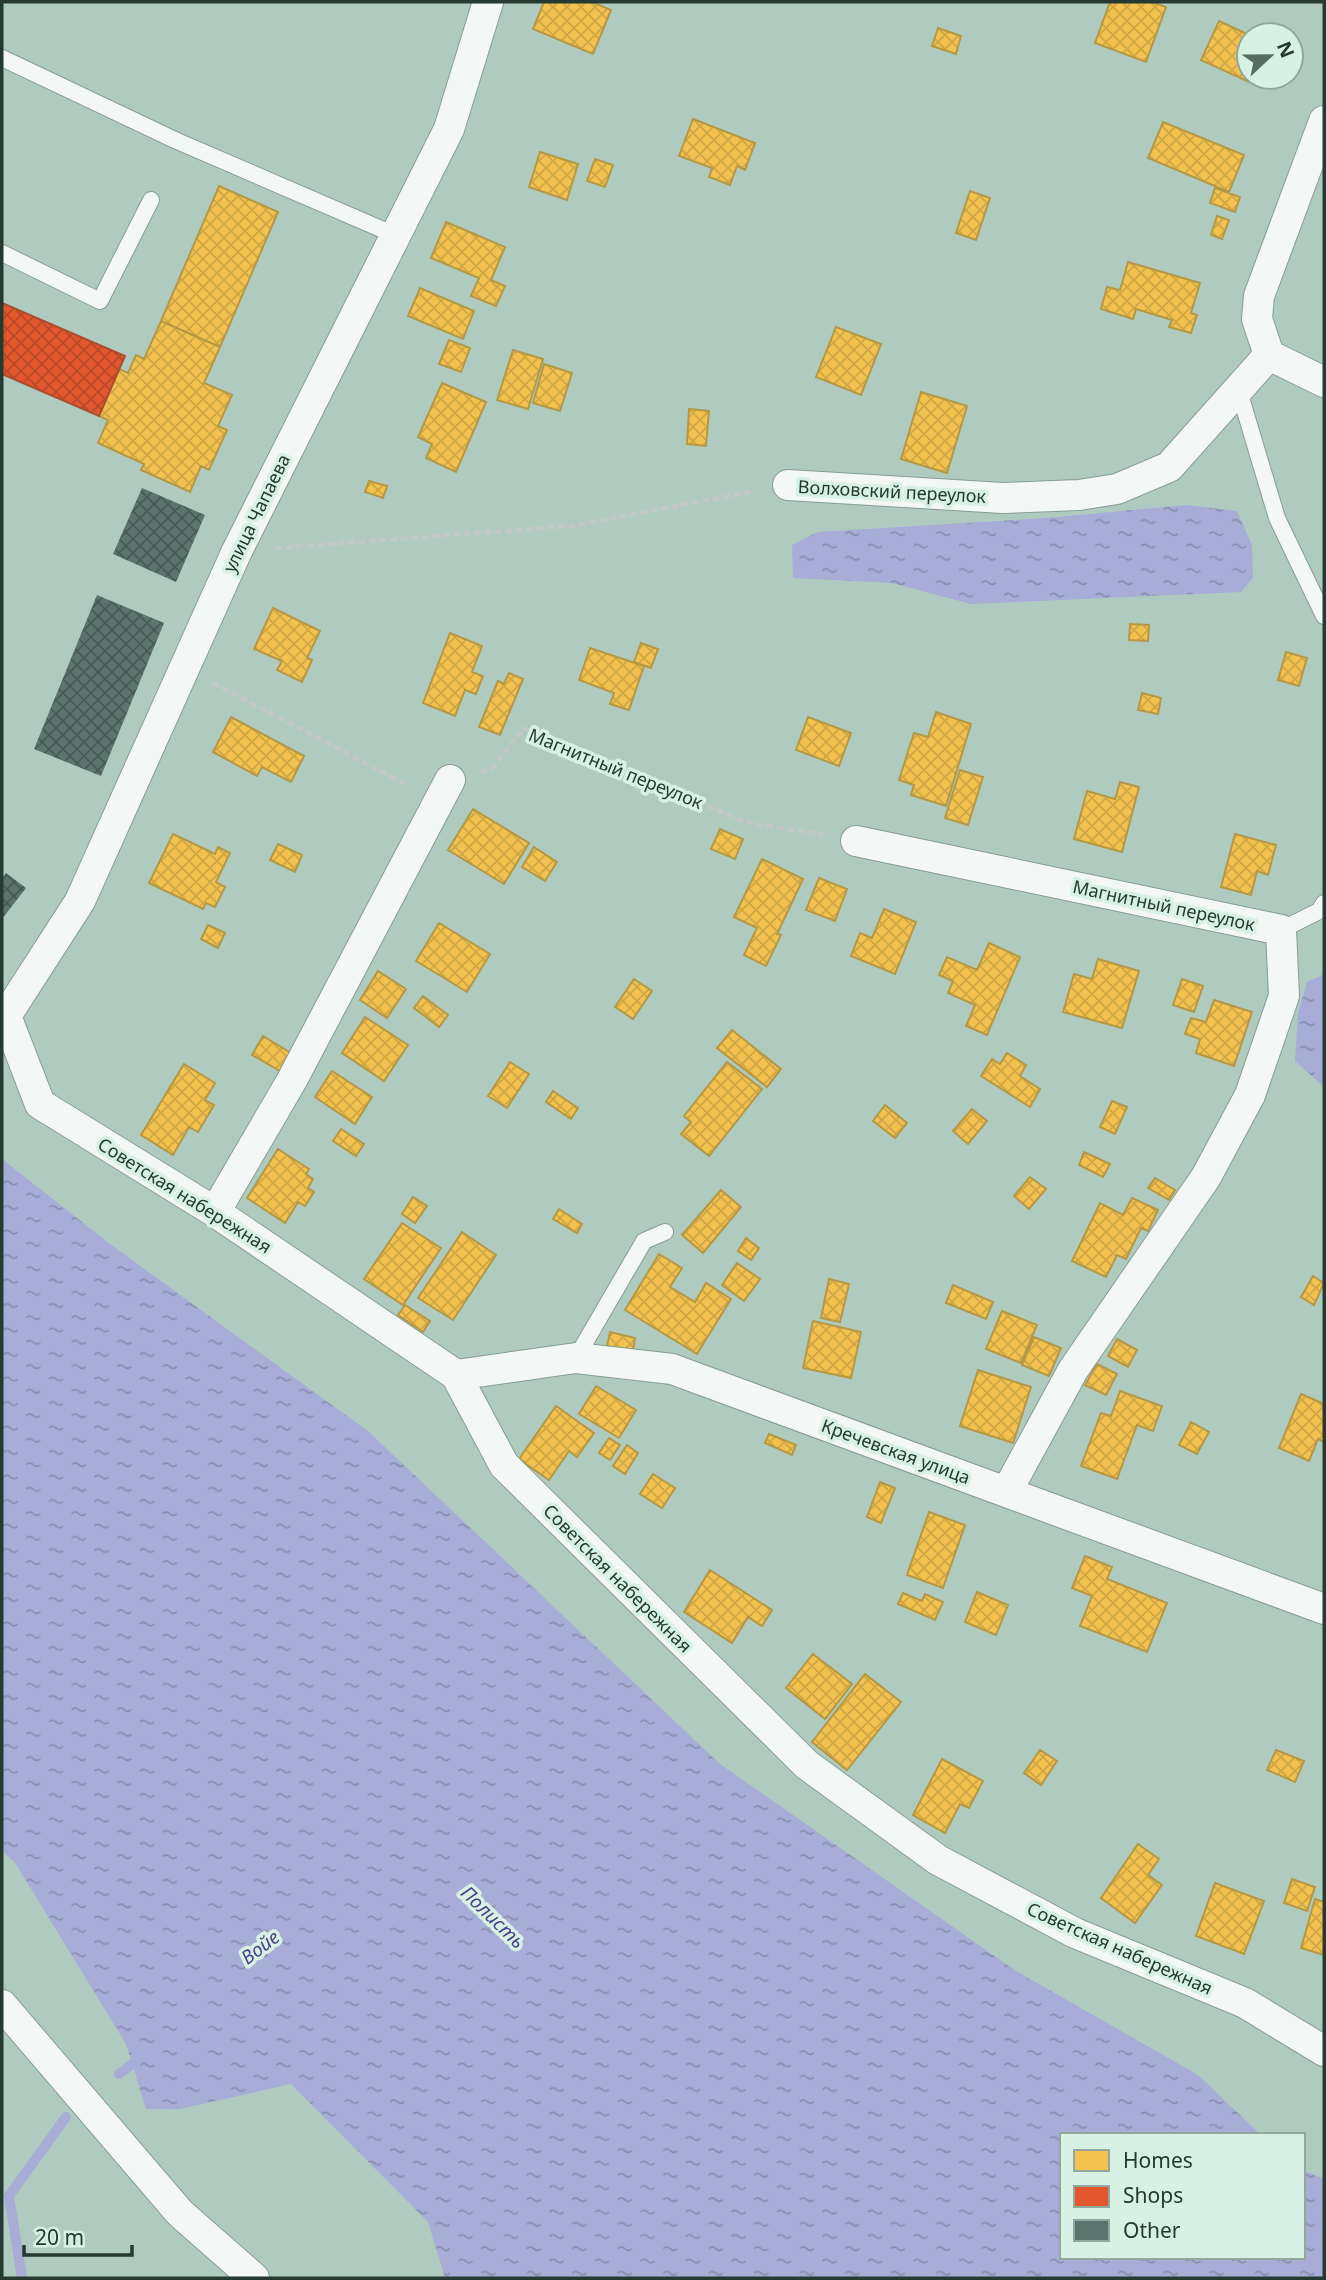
<svg xmlns="http://www.w3.org/2000/svg" width="1326" height="2280" font-family="'Noto Sans',sans-serif">
<defs>
<pattern id="water-ripples" width="26" height="14" patternUnits="userSpaceOnUse" patternTransform="scale(1.75)"><rect width="26" height="14" fill="#a7add6"/><path d="M2 4q2-2 4 0t4 0M15 11q2-2 4 0t4 0" fill="none" stroke="#888eae"/></pattern>
<pattern id="homes-cross-hatch" width="8" height="8" patternUnits="userSpaceOnUse" patternTransform="scale(1.75)"><rect width="8" height="8" fill="#f2c14e"/><path d="M0 0l8 8M0 8l8-8" fill="none" stroke="#cfa745"/></pattern>
<pattern id="shops-cross-hatch" width="8" height="8" patternUnits="userSpaceOnUse" patternTransform="scale(1.75)"><rect width="8" height="8" fill="#e4572e"/><path d="M0 0l8 8M0 8l8-8" fill="none" stroke="#b94928"/></pattern>
<pattern id="building-cross-hatch" width="8" height="8" patternUnits="userSpaceOnUse" patternTransform="scale(1.75)"><rect width="8" height="8" fill="#5c746e"/><path d="M0 0l8 8M0 8l8-8" fill="none" stroke="#485b56"/></pattern>
</defs>
<rect width="100%" height="100%" fill="#afcbbf"/>
<path fill="url(#water-ripples)" d="M1186,505L1237,511L1252,545L1253,578L1241,592L971,604L892,583L793,578L792,545L818,532L1046,518Z
M1324,974V1087L1295,1061L1298,1013L1307,982Z
M2,1159L106,1241L369,1432L720,1764L1016,1971L1198,2075L1261,2135H1062V2257H1303V2170L1324,2179V2278H445L428,2222L291,2084L180,2109H146L126,2044L14,1861L2,1851Z"/>
<path fill="url(#homes-cross-hatch)" stroke="#b49845" stroke-width="2" d="M544,2H592L611,10L593,54L533,29Z
M1110,2H1152L1166,7L1146,62L1095,43Z
M1219,21L1249,35V77H1265L1260,87L1201,60Z
M938,28L961,36L956,54L932,46Z
M693,119L755,143L745,170L737,166L730,185L709,177L712,168L679,156Z
M1163,122L1244,155L1229,192L1148,158Z
M540,152L578,164L567,200L529,187Z
M595,159L613,165L605,187L587,181Z
M219,186L278,212L220,347L161,321Z
M1215,188L1240,197L1235,212L1210,203Z
M970,191L990,198L976,240L956,233Z
M1217,216L1229,220L1222,239L1211,235Z
M446,222L505,247L491,280L505,286L496,306L471,296L479,278L431,258Z
M1128,262L1200,283L1191,313L1197,315L1191,333L1169,327L1172,320L1136,309L1133,319L1101,309L1107,287L1120,290Z
M420,288L474,311L463,339L408,316Z
M161,321L220,347L204,383L232,395L218,426L227,430L209,470L201,466L190,492L141,470L144,464L98,443L108,420L99,416L119,369L128,373L136,355L144,359Z
M836,327L881,344L861,395L816,377Z
M449,340L470,348L461,372L439,364Z
M513,350L543,359L528,409L497,400Z
M544,364L572,373L560,411L533,403Z
M442,383L486,402L456,472L426,458L432,444L418,437Z
M921,392L967,406L947,473L901,459Z
M689,409L709,411L706,446L687,444Z
M369,481L387,486L383,498L365,492Z
M273,608L320,631L307,658L312,660L302,682L277,670L282,661L254,649Z
M1130,624L1149,625L1148,641L1129,640Z
M450,633L482,646L472,672L483,676L476,694L465,690L455,716L423,703Z
M641,643L658,649L651,668L634,662Z
M590,648L644,666L629,710L610,704L614,693L579,680Z
M1286,652L1307,658L1299,686L1278,680Z
M509,673L523,679L500,735L479,727L498,681L504,684Z
M1142,693L1161,698L1158,714L1138,710Z
M936,712L971,724L946,806L911,795L914,785L899,780L914,733L928,737Z
M231,717L304,756L291,782L262,767L257,776L213,752Z
M808,717L851,733L839,766L796,750Z
M960,770L983,777L968,825L945,818Z
M1120,782L1139,787L1122,852L1074,839L1087,791L1115,799Z
M473,809L529,843L504,884L448,850Z
M720,829L743,839L735,859L711,849Z
M173,834L215,854L218,847L230,853L216,882L225,887L215,907L206,903L203,909L149,883Z
M1235,834L1276,845L1268,875L1257,871L1251,895L1221,887Z
M278,844L302,855L295,872L270,860Z
M534,847L557,862L545,881L522,867Z
M762,859L803,879L777,934L781,935L766,966L744,955L757,928L734,917Z
M819,878L847,889L835,921L806,910Z
M884,909L916,922L895,974L851,956L860,933L872,938Z
M439,923L490,954L467,992L416,961Z
M208,925L225,933L218,948L201,939Z
M989,943L1020,957L987,1035L966,1026L975,1005L948,993L953,981L939,975L947,957L977,970Z
M1098,959L1139,971L1122,1028L1063,1012L1074,974L1092,979Z
M378,971L406,989L387,1018L360,1000Z
M634,979L652,991L633,1019L615,1007Z
M1182,979L1203,986L1194,1012L1173,1005Z
M423,996L448,1015L439,1027L414,1008Z
M1214,1000L1252,1012L1234,1066L1196,1053L1200,1039L1185,1034L1191,1018L1206,1022Z
M365,1017L408,1045L384,1081L342,1053Z
M732,1030L781,1069L767,1087L717,1048Z
M263,1036L291,1053L280,1071L252,1055Z
M1007,1053L1026,1065L1020,1076L1040,1089L1030,1107L981,1076L992,1059L1000,1064Z
M510,1062L529,1074L507,1108L488,1096Z
M727,1062L762,1089L709,1156L681,1134L691,1122L684,1116Z
M184,1064L215,1083L205,1100L214,1105L198,1132L189,1127L173,1155L141,1135Z
M332,1071L372,1097L355,1124L315,1097Z
M553,1091L578,1108L571,1119L546,1102Z
M1112,1101L1127,1107L1115,1134L1100,1127Z
M885,1105L907,1123L895,1138L873,1121Z
M972,1109L987,1121L968,1144L953,1131Z
M341,1129L364,1144L356,1156L333,1141Z
M278,1149L309,1169L306,1174L313,1179L308,1188L314,1192L305,1206L298,1202L285,1223L247,1198Z
M1084,1152L1110,1164L1103,1177L1079,1165Z
M1030,1177L1046,1189L1029,1209L1014,1196Z
M1155,1178L1175,1190L1169,1200L1148,1188Z
M721,1190L741,1207L703,1253L682,1235Z
M413,1197L427,1206L415,1223L402,1214Z
M1132,1198L1158,1210L1148,1231L1141,1228L1126,1259L1117,1255L1106,1277L1072,1261L1100,1203L1123,1215Z
M559,1209L582,1224L577,1233L553,1219Z
M402,1223L441,1248L403,1305L364,1279Z
M462,1232L496,1255L453,1320L418,1298Z
M746,1238L759,1248L751,1260L738,1251Z
M659,1254L682,1268L670,1287L695,1302L706,1283L731,1299L697,1354L625,1310Z
M737,1263L760,1279L744,1301L722,1285Z
M1313,1276L1324,1283L1314,1305L1301,1297Z
M829,1279L849,1284L840,1322L821,1318Z
M953,1285L993,1302L986,1319L946,1303Z
M405,1305L430,1321L423,1332L398,1315Z
M1002,1311L1037,1325L1021,1363L986,1349Z
M813,1321L861,1332L851,1378L803,1368Z
M610,1332L635,1338L633,1351L607,1346Z
M1034,1337L1061,1348L1049,1376L1022,1365Z
M1117,1339L1137,1350L1128,1367L1108,1356Z
M1097,1364L1117,1374L1106,1395L1085,1385Z
M978,1370L1031,1387L1013,1443L960,1426Z
M596,1386L636,1410L619,1438L579,1414Z
M1120,1391L1162,1406L1153,1431L1137,1425L1117,1479L1081,1466L1101,1413L1111,1416Z
M1301,1394L1324,1404V1442L1318,1439L1309,1461L1279,1448Z
M556,1406L594,1433L577,1457L569,1451L549,1480L519,1459Z
M1191,1422L1209,1432L1197,1454L1179,1445Z
M769,1434L796,1445L792,1455L765,1443Z
M609,1438L620,1445L610,1460L599,1453Z
M627,1445L638,1453L625,1474L613,1466Z
M653,1474L675,1488L662,1508L640,1494Z
M880,1482L895,1488L881,1523L867,1517Z
M929,1512L965,1525L943,1588L907,1575Z
M1085,1556L1112,1567L1107,1579L1167,1603L1147,1652L1080,1626L1092,1596L1072,1588Z
M710,1570L772,1610L762,1626L748,1617L732,1643L684,1612Z
M977,1592L1008,1605L996,1635L965,1622Z
M903,1593L922,1601L925,1594L943,1602L935,1620L898,1604Z
M813,1654L852,1684L825,1719L786,1688Z
M865,1674L901,1702L847,1770L812,1742Z
M1040,1750L1057,1761L1041,1785L1024,1773Z
M1276,1750L1304,1761L1295,1782L1267,1770Z
M942,1759L983,1781L969,1808L960,1804L945,1833L913,1815Z
M1138,1844L1159,1859L1148,1875L1162,1885L1135,1923L1101,1898Z
M1292,1879L1315,1887L1307,1911L1284,1903Z
M1215,1883L1264,1901L1244,1954L1196,1936Z
M1315,1899L1324,1902V1955L1301,1948Z"/>
<path fill="url(#shops-cross-hatch)" stroke="#ab4e2f" stroke-width="2" d="M2,303L125,356L99,416L2,374Z"/>
<g fill="none" stroke-linecap="round" stroke-linejoin="round">
<path stroke="#a7add6" stroke-width="10" d="M119,2074L142,2057
M22,2278L9,2196L66,2117"/>
</g>
<path fill="url(#building-cross-hatch)" d="M142,488L205,515L176,582L113,554Z
M97,595L164,623L101,776L34,749Z
M6,873L26,888L2,919V878Z"/>
<g fill="none" stroke-linecap="round" stroke-linejoin="round">
<g stroke="#879d94" stroke-width="18">
<path id="lane" d="M2,58L177,141L395,235
M2,253L100,301L151,200
M1239,391L1277,518L1324,616
M1281,930L1319,911L1324,903
M576,1358L644,1241L665,1232"/>
</g>
<g stroke="#879d94" stroke-width="32">
<path id="street" d="M1269,355L1257,319L1259,296L1324,121
M1269,355L1324,382
M788,485L1003,498L1079,495L1117,489L1169,467L1269,355
M856,841L1281,930L1284,996L1250,1095L1206,1177L1073,1370L1007,1491
M2,1013L6,1016L40,1104L215,1212L456,1375L504,1465L807,1765L938,1860L1075,1933L1245,2003L1324,2051
M6,1016L80,901L236,553L449,129L488,2
M215,1212L292,1080L450,780
M456,1375L576,1358L672,1369L1324,1609
M2,2005L180,2213L254,2278"/>
</g>
<path stroke="#c1c8c5" stroke-width="4.5" stroke-dasharray="7 3.5" stroke-linecap="butt" d="M275,548L572,526L755,491
M213,683L409,786
M481,772L492,769L524,728L745,822L824,835"/>
<use href="#lane" stroke="#f3f7f5" stroke-width="16"/>
<use href="#street" stroke="#f3f7f5" stroke-width="30"/>
</g>
<g text-anchor="middle" dominant-baseline="central" stroke-width="7" stroke-linejoin="round" paint-order="stroke">
<g font-size="18" fill="#253a31" stroke="#d7f2e5">
<text transform="translate(892 491) rotate(3)">Волховский переулок</text>
<text transform="translate(256 513) rotate(-64)">улица Чапаева</text>
<text transform="translate(616 768) rotate(22)">Магнитный переулок</text>
<text transform="translate(1164 905) rotate(12)">Магнитный переулок</text>
<text transform="translate(185 1195) rotate(32)">Советская набережная</text>
<text transform="translate(896 1451) rotate(20)">Кречевская улица</text>
<text transform="translate(618 1578) rotate(45)">Советская набережная</text>
<text transform="translate(1120 1948) rotate(24)">Советская набережная</text>
</g>
<g font-size="19" font-style="italic" fill="#493e8a" stroke="#d7f2e5">
<text transform="translate(493 1917) rotate(44)">Полисть</text>
<text transform="translate(260 1947) rotate(-37)">Войе</text>
</g>
</g>
<rect width="1326" height="2280" fill="none" stroke="#253a31" stroke-width="7"/>
<rect x="1060" y="2133" width="245" height="126" fill="#d7f2e5" stroke="#90a89d" stroke-width="2"/>
<rect x="1074" y="2150" width="35" height="21" fill="#f2c14e" stroke="#90a89d" stroke-width="2"/>
<text x="1123" y="2168" font-size="21" fill="#253a31">Homes</text>
<rect x="1074" y="2186" width="35" height="21" fill="#e4572e" stroke="#90a89d" stroke-width="2"/>
<text x="1123" y="2203" font-size="21" fill="#253a31">Shops</text>
<rect x="1074" y="2220" width="35" height="21" fill="#5c746e" stroke="#90a89d" stroke-width="2"/>
<text x="1123" y="2238" font-size="21" fill="#253a31">Other</text>
<g transform="translate(1270 56) rotate(68)"><circle r="33" fill="#d7f2e5" stroke="#90a89d" stroke-width="2"/>
<path d="M0-5L12 26L0 18L-12 26Z" fill="#556d63"/>
<text y="-10" font-size="19" font-weight="bold" text-anchor="middle" fill="#253a31">N</text>
</g>
<path d="M24 2245v10h108v-10" fill="none" stroke="#253a31" stroke-width="3.5"/>
<text x="35" y="2245" font-size="21" fill="#253a31" stroke="#d7f2e5" stroke-width="5" paint-order="stroke">20 m</text>
</svg>
